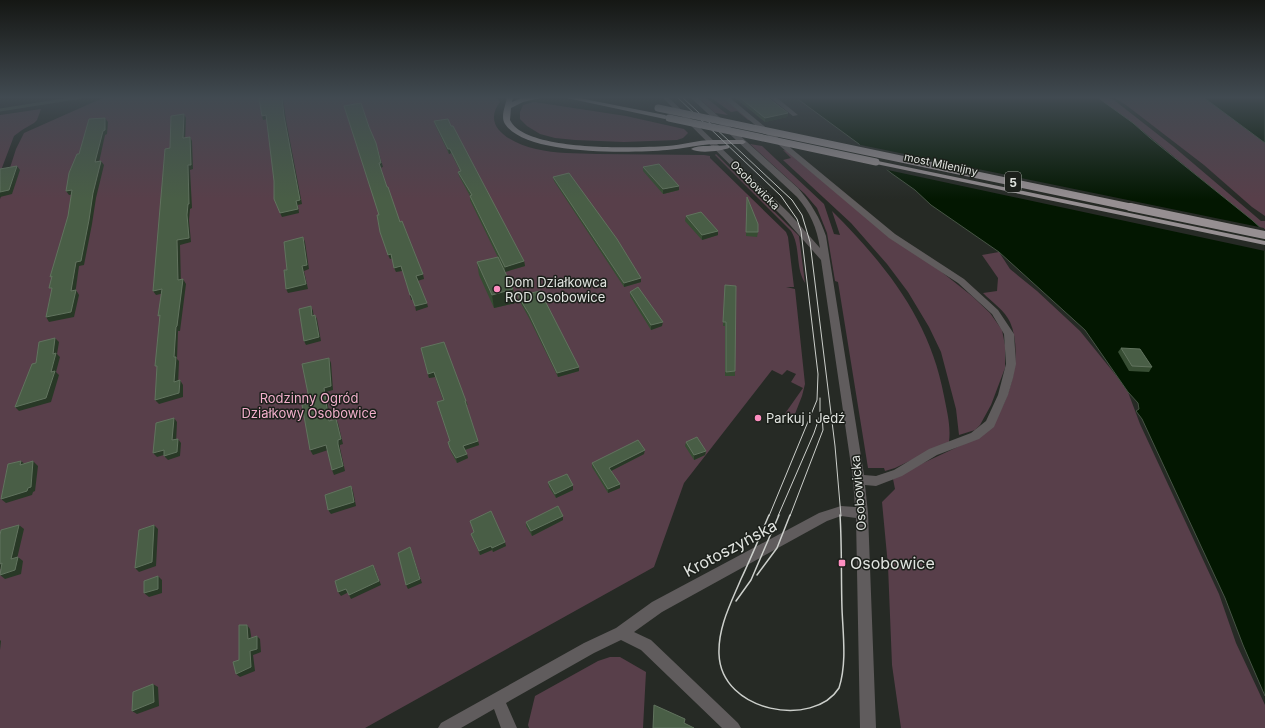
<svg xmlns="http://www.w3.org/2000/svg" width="1265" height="728" font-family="Inter,sans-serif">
<rect width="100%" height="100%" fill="#262a25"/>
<path fill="#583f4a" d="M105,97H496L500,102C480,128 514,144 536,149C556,154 576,153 597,154C632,154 668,155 704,155L710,156V158L786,232L788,237L794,287H786L795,289L805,384L802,396L793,419L784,415L803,388L791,382L796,374L787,370L782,375L772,370L684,483L654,567L365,728H0V199L16,149L24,133Z
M698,97H705L728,115L715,113Z
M710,97H722L753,121L748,120L737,111L731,112Z
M1097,97H1108L1114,100L1174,147L1261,221H1265V229L1261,228L1133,123Z
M1113,97H1203L1265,143V216L1252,207L1204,165L1126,105Z
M534,102L626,116L684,129L688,133L683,138L677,140L624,142L575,140L555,138L540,134L527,126L520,119V112L523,105Z
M41,109L37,120L34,123L22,130L14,136L0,173V115Z
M750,144L762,146L824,204L834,234L840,235L832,211C886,265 930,320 944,396C947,412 951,426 949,442L895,468L885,471L884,468H868L838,282L835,281L827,233L817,208L805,194Z
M783,150L789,151L972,296L990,313L1002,330L1005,345V368L991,405L980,425L975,430L959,435L956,409L941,352L929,327L908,292L887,264L851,223L783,160L791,158Z
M716,154L799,236L805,283C795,267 801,247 791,231L715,155Z
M999,252L1010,269L1037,291L1080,331L1119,379L1128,392L1140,424L1219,594L1236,643L1265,705V728H901L892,665L888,566L882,502L895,489L893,479L921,464L981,436C1008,413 1025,356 1010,322C1005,311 992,302 983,293L997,291L998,278L982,255Z
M610,657H620L646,672L643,728H529L528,725L535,696L598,661Z"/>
<path fill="#031701" stroke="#465444" d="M795,97H1097L1133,123L1150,138L1252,220L1265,232V696L1243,645L1225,598L1142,419L1136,411L1139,409L1138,403L1128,392L1085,330L999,252L931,205L915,190L891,173L864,151L859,144Z
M1203,97H1265V143Z"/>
<path fill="#262a25" d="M856,144L1264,228L1265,251L883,169L863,152Z"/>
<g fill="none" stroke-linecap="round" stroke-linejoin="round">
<path stroke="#465444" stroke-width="3" d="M0,110L82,97"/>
<path fill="#605c5d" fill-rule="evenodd" d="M662,97H668L789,213L820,248C817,228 810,212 797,197L690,97H697L798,188C811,203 820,218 826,236L864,475L876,476L894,470L929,449L971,433L986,421L998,395L1006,364L1004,334L992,314L958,283L889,238L722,97H729L895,234L964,279L998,310L1014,334L1016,364L1013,378L1008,395L994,427L979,439L937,455L902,476L876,486L865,485L868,513L876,728H860L856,518L841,516L827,521L662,612L634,632L651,640L738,723L741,728H722L641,650L621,640L594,653L506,703L517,728H501L494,709L461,728H438L441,723L584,643L616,628L652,602L819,513L841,506L855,507L853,479L821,260L783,217Z
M769,97H776L798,115L793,116Z"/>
<path fill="#968f92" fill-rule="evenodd" d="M507,97H513L512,102L521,98L541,97L540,98L523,102L511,108L510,120C525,152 636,148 667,146C682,145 697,140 713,140C723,140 733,140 743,140L746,142L743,144C733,144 723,144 712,144C697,145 682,149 667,150C632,153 526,156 505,124C500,116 506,105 507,97Z
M562,97H574L665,115L668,117L665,119Z
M727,145L729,146V148C721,151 699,154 691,149C698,144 718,147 727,145Z
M873,160L1265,241V245L876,164H873Z"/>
<path stroke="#cccfcb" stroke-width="1" d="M677,97L781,196L797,219L801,231L818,374L817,400L769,516
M682,97L792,200L802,215L810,242L835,446L841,516
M778,516L814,433L820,415V398
M790,516L823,430L822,414"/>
<path stroke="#cccfcb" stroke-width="1.5" d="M769,515C760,536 751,558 741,579C731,603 718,627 719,654C721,713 814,728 839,688C847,663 843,635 842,609C841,578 842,546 840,515
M757,575L777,548L790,515
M736,601L751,580L779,515"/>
<path stroke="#968f92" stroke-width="7" d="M658,108L1135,208
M669,118L876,162"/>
<path stroke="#968f92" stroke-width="8" d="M1130,207L1265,235"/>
</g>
<path fill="#374d33" d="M734,97H767L788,113L787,117L765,122Z
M434,121L524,261L525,266L505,272L470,200V196L459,176L458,172L460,171L451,153L449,154L435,125Z
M643,167L679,186V190L663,194L643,171Z
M553,177L641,282L624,287L554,181Z
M747,197L758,232L757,237L746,236Z
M686,216L718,231V235L702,240L685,221Z
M477,262L513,289L515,303L494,308L479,275Z
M725,285L735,371V376H725V326H723Z
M630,292L662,326L651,330L630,296Z
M518,296L579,367V371L558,377L529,318L519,300Z
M421,348L466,401L468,405H466L479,445L465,450L468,458L457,463L451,452L449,446L450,441L443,400L435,377L429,378Z
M1121,348L1152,367L1149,372L1129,371L1118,352Z
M686,442L706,451L705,455L694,460L685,446Z
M644,454L611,471L620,488L608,493L592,467V463Z
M548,482L573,490L556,498L549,487Z
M563,516V520L532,536L526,526V522Z
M470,521L506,546L493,552L492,550L480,555L471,534L474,532Z"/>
<path fill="#283826" d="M282,97H283L286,120L302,204L298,205L299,213L282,217L280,213L284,116Z
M788,113L787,117L765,122V118Z
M184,114L186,118L185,142L183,138Z
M266,115L267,119L263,120L262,116Z
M105,118L108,122L107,134L105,135L98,167L95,162Z
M190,137L192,141L193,169L190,170L192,208L190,209L189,220L191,242L180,245L181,285L178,280L177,240L187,215L188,165Z
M376,143L383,167L380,168L379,163Z
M448,149H450L451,153L449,154Z
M101,161L104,165L96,198L92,224L84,265L79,266L75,295L76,290L79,295L74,317L49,322L46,317L71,291L76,262Z
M17,166L20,170L12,194L0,197V192Z
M679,186V190L663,194V189Z
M72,190L75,194L69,195L66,191Z
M718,231V235L702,240V235Z
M303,237L305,242L309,269L304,271L308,289L288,293L286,289L302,266Z
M391,254L393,258L390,259L388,255Z
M524,261L525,266L505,272V267Z
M401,266L402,271L396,272L394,268Z
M423,274L424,279L417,281L416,276Z
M641,278V282L624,287V283Z
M183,279L186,284L180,331H178L177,359L179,361L178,386L174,382V357L176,327Z
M162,289L165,293L156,295L153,291Z
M513,289L515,303L494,308L492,295Z
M410,295H411L413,299L411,300Z
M427,303L428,307L416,311L415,306Z
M311,306L313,311L314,320L312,316Z
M315,315L317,319L321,341L306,345L304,341Z
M663,322L662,326L651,330V325Z
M55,338L59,342L57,354L60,357L56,372L59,375L51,402L19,411L15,407L51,372Z
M329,358L331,363L333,390L326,392L331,426L329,421L324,388Z
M579,367V371L558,377L557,373Z
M434,372L435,377L429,378L428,374Z
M180,380L183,385V397L159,404L155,400Z
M174,418L177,422L176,444L172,440Z
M336,419L338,423L343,444L340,445V448L345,471L334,475L332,470L338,440Z
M178,439L181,443L180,456L168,460L164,456Z
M478,441L479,445L464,450L463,446Z
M326,445L328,450L313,455L310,450Z
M164,450L167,454L157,457L153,453Z
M645,450L644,454L609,472V468Z
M706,451L705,455L694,460V455Z
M467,454L468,458L457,463L456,458Z
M21,461L26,465H20Z
M33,461L38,466L35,491L33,492L32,495L6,503L1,499Z
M620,484V488L608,493V489Z
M573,485V490L556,498L555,494Z
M351,486L353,491L356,506L331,514L328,510Z
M563,516V520L532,536L531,531Z
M19,525L24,529L16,563L11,559Z
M154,525L158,529L156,566L139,572L135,568Z
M505,542L506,546L493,552L492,548Z
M491,546L492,550L480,555L479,551Z
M410,547L422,583L408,589L406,585Z
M18,557L23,561L21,574L5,579L0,575Z
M2,563L7,567L0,569V564Z
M373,565L375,569L381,585L351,599L349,595Z
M158,576L162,580V593L149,597L144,593Z
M346,589L349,592L341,596L338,592Z
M247,625L250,629L252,642L248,639Z
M257,636L260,639L261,652L253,655L255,671L240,677L236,674Z
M0,640L1,641L0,650Z
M153,684L158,687L159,706L137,714L132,711Z"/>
<path fill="#495e46" stroke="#61735e" d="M262,97H282L284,116L300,200L296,201L298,209L280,213L274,199V181L266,115L262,116L259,99L262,98Z
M739,97H767L788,113L765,118Z
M361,103L369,127L376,143L381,163H379L387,187H388L400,222L402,221L423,274L416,276L427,303L415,306L411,295H410L401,266L394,268L391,254L388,255L380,232L377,215H379L344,106Z
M184,114L183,138L190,137L191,165H188L189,204H188L187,215L189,238L177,240L178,280L183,279L177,326L176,327L174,357H176L174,382L180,380L179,393L155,400L157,366H155L160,315L158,316L162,289L153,291L165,149L170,148L171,116Z
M105,118V130L103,131L95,162L101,161L93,193L89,220L81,261L76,262L71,291L76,290L71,312L46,317L52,288H49L52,276L50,277L68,216L72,190L66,191L69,173L77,154H79L89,119Z
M448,119L451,126H453L524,261L505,267L470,196L472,195L458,172L461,171L450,149H448L434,121Z
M659,164L679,186L663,189L643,167Z
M17,166L9,190L0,192V169Z
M569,173L617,239L641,278L624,283L553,177Z
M747,197L758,224V232H746Z
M701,212L718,231L702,235L686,216Z
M303,237L307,265L302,266L306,284L286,289L284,270H287L284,242Z
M498,257L513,289L492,295L477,262Z
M725,285L736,286L735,371L726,372V322H723Z
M638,287L663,322L651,325L630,292Z
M540,291L579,367L557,373L529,314L518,296Z
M311,306L312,316L315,315L319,337L304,341L299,309Z
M55,338L53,354L56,353L51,372L55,371L46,398L15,407L32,364L36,363L39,342Z
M444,342L466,401H465L478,441L463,446L467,454L456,458L450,448L448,442L450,441L437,402L444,400L434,372L428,374L421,348Z
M1121,348L1140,349L1152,367L1132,366Z
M329,358L331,386L324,388L329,421L336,419L341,439L338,440V444L343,466L332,470L326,445L310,450L302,405L310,403L302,364Z
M174,418L172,440L178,439L177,452L164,456V450L153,453L156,423Z
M697,437L706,451L694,455L686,442Z
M638,440L645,450L609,468L620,484L608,489L592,463Z
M21,461L20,465L33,461L31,487L28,488L27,491L1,499L8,464Z
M567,474L573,485L555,494L548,482Z
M351,486L354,502L328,510L325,495Z
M558,506L563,516L531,531L526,522Z
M491,511L505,542L492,548L491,546L479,551L471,534L474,532L470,521Z
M19,525L11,559L18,557L15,570L0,575L2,563L0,564V535L1,530Z
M154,525L152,562L135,568L139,530Z
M410,547L420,579L406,585L398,553Z
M373,565L379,581L349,595L346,589L338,592L335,581Z
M158,576V589L144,593V581Z
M239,625H247L248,639L257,636V649L250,651L251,667L236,674L233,662L239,660Z
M153,684L154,702L132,711L133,692Z
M654,705L685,719L684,723L694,728H653Z"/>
<linearGradient id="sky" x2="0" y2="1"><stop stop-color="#151714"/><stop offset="0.49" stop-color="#414a51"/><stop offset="1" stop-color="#414a51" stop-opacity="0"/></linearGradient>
<rect width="1265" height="199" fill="url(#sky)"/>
<g fill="#fd8ec0" stroke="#1c201b" stroke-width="1.5">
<circle cx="497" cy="289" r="4"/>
<circle cx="758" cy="418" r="4"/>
<rect x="838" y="559" width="8" height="8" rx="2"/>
</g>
<g text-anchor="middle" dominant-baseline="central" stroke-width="3" stroke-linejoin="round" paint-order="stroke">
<g font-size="11" fill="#e1e4e0" stroke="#1c201b">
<text transform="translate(941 164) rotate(12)">most Milenijny</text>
<text transform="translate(755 185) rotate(45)">Osobowicka</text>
</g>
<rect fill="#1c201b" stroke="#a6a9a5" stroke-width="1" x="1005" y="172" width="16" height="20" rx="3"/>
<g font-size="12" font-weight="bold" fill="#e1e4e0">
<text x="1013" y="182">5</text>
</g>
<g font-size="13" fill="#e1e4e0" stroke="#1c201b" text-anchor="start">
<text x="505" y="282">Dom Działkowca<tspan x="505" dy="15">ROD Osobowice</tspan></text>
<text x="766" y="418">Parkuj i Jedź</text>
</g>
<g font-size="13" fill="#f3b0cc" stroke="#1c201b">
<text x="309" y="398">Rodzinny Ogród<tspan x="309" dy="15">Działkowy Osobowice</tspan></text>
</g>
<g font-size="13" fill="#e1e4e0" stroke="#1c201b">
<text transform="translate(858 493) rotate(-95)">Osobowicka</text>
</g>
<g font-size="16" fill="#e1e4e0" stroke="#1c201b">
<text transform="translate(730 548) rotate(-28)">Krotoszyńska</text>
</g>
<g font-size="16" fill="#e1e4e0" stroke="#1c201b" text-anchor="start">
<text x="850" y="563">Osobowice</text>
</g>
</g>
</svg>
